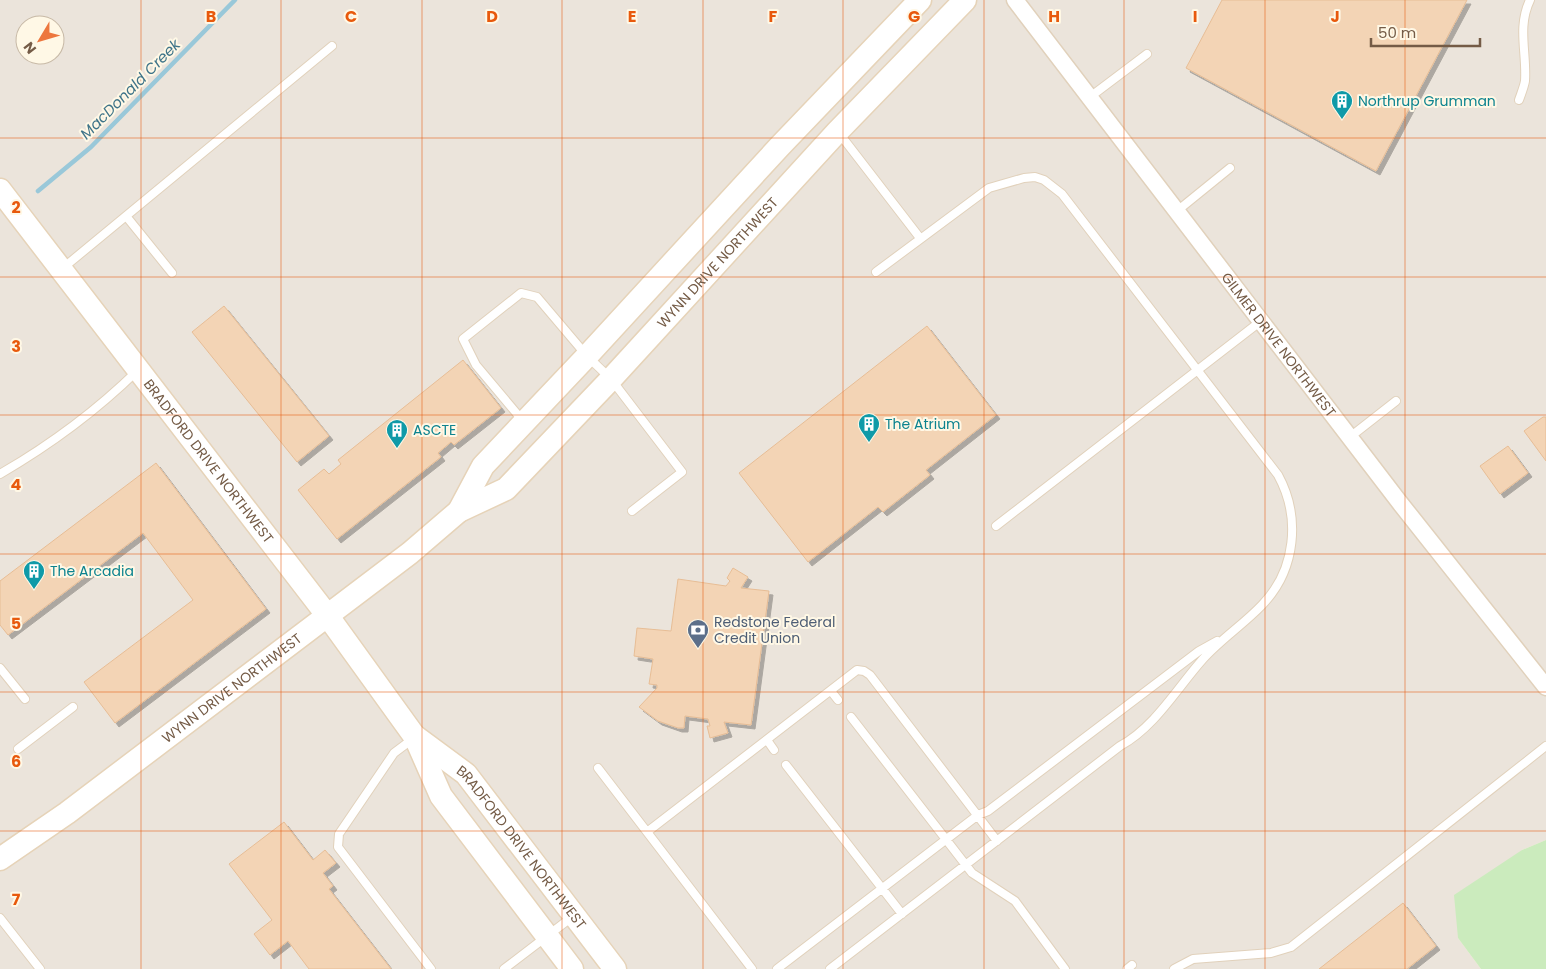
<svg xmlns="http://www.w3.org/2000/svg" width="1546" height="969" font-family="Poppins,sans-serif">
<defs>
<filter id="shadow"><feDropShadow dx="4" dy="4" stdDeviation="0" flood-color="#0004"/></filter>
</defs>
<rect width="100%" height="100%" fill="#fdf4df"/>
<path fill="#ebe4db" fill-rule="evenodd" d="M0,0H1546V840L1522,850L1458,938L1481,969H0ZM25,25H55V55H25Z"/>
<path fill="#cbebbd" d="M1546,840V969H1481L1458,938L1454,895L1522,850Z"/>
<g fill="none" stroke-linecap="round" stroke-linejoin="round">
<path stroke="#99c8d9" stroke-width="4.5" d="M38,191L91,147L235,0"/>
</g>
<path fill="#f3d4b5" stroke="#e7bd95" filter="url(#shadow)" d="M1222,0H1467L1376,171L1186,68Z
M224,306L329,436L297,462L192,332Z
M927,326L996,415L926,470L930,475L883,512L878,507L808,562L739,473Z
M463,360L501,408L454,445L451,442L438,453L441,457L337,539L298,490L324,469L329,474L341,464L338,460Z
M1543,417H1546V461L1524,431Z
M1508,446L1528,473L1500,494L1480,466Z
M156,463L266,609L115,723L84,682L193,600L143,533L8,635L0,625V581Z
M733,568L748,577L741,588L769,591L751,725L724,722L728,733L710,738L707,726H710L708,719L685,716L684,728H678L658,721L639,707L657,688V685L649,684L653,659L634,656L637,628L671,631L678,579L726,586L730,581L727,578Z
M284,822L313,860L325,850L336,863L323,873L333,886L329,889L391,969H309L288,941L270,955L254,934L272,920L229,864Z
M1403,903L1436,946L1407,969H1319Z"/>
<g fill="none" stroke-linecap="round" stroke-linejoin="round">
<g stroke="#e1d1bb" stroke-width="10">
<path id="lane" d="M1090,97L1147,54
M1519,100C1521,94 1524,87 1525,81C1527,53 1517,27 1530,0
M839,133L920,238
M1177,211L1230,168
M126,216L172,273
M63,268L332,46
M523,421L476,365L463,339L521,293L537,297L587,356L611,379L682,472L632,511
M1350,437L1396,401
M0,474C50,445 96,411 137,371
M996,526L1261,321
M0,668L25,699
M831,691L838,700
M851,717L972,873L1015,901L1065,969
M414,738L394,753L339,834L338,847L431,969
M767,740L774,750
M18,749L73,707
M786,765L902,914
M598,768L752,969
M647,832L857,670L864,671L870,675L997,841
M0,918L40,969
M504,969L572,917
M777,969L978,815L988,811L1199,651L1217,641
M830,969L1120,746C1155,727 1177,688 1203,659C1221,639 1244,624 1262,605C1296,570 1301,517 1278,475L1062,194L1044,180L1035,177L1024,178L989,188L876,272
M1127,969L1132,965
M1174,969L1193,959L1271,953L1291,947L1546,746"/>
</g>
<g stroke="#e1d1bb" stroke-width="19">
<g id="street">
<path id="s1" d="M1015,0L1400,503L1546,687"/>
</g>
</g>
<g stroke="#e6d3b8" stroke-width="25">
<g id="secondary">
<path id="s2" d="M0,190L327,615L415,737L441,796L572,969"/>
<path d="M459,511L483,466L587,356L780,146L920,0"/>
<path id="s3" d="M416,737L466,774L615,969"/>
<path id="s4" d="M0,859L67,813L410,553L459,511L506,489L611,379L837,132L965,0"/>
</g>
</g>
<use href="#lane" stroke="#fff" stroke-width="8"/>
<use href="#street" stroke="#fff" stroke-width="16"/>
<use href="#secondary" stroke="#fff" stroke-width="22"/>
</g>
<path fill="none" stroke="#e8590c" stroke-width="1" stroke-opacity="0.55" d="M141,0V969M281,0V969M422,0V969M562,0V969M703,0V969M843,0V969M984,0V969M1124,0V969M1265,0V969M1405,0V969M0,138H1546M0,277H1546M0,415H1546M0,554H1546M0,692H1546M0,831H1546"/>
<defs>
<g id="building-pin" transform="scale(1.125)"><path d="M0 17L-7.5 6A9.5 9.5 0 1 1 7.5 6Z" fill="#0f9aa8" stroke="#fff8e6"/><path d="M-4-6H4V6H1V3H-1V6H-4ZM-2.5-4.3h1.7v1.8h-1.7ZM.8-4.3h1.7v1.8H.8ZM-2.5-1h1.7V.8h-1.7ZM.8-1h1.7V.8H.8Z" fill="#fff"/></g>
<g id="bank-pin" transform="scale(1.125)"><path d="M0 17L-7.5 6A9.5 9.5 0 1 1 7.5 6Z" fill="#5c6f8a" stroke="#fff8e6"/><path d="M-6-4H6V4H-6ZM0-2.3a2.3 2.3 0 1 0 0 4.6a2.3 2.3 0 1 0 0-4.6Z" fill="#fff"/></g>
</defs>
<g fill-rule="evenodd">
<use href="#building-pin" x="1342" y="101"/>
<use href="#building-pin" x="869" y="424"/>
<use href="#building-pin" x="397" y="430"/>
<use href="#building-pin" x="34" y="571"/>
<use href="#bank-pin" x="698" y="630"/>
</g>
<g text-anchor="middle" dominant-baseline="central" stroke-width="4" stroke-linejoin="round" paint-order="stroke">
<g font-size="14" fill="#0d838f" stroke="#fff8e6" text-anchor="start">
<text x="1358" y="101">Northrup Grumman</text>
<text x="885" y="424">The Atrium</text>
<text x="413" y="430">ASCTE</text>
<text x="50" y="571">The Arcadia</text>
</g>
<g font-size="14" fill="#745b46" stroke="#fff8e6">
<text stroke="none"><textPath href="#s4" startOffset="938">WYNN DRIVE NORTHWEST</textPath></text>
<text stroke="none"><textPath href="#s1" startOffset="434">GILMER DRIVE NORTHWEST</textPath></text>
<text stroke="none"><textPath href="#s2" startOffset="342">BRADFORD DRIVE NORTHWEST</textPath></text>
<text stroke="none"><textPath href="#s4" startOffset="288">WYNN DRIVE NORTHWEST</textPath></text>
<text stroke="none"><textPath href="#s3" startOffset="154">BRADFORD DRIVE NORTHWEST</textPath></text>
</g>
<g font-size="14" fill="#4e5e75" stroke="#fff8e6" text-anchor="start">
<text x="714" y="622">Redstone Federal<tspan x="714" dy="16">Credit Union</tspan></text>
</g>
<g font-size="15" font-style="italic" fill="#3f7489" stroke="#fff8e6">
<text transform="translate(130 89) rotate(-45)">MacDonald Creek</text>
</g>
</g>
<g font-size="16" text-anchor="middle" font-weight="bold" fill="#e8590c" stroke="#fff8e6" stroke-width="4" stroke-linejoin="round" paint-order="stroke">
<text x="211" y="22">B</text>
<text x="351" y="22">C</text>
<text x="492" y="22">D</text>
<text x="632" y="22">E</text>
<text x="773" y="22">F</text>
<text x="914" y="22">G</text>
<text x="1054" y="22">H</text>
<text x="1195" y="22">I</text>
<text x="1335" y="22">J</text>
<text x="16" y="213">2</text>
<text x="16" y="352">3</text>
<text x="16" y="490">4</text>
<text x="16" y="629">5</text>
<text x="16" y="767">6</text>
<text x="16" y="905">7</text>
</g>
<g transform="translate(40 40) rotate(232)"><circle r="24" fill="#fff8e6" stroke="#c7b9a6"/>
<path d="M0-4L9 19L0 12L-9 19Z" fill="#ed773e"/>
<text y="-8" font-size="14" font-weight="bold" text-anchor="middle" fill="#745b46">N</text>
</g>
<path d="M1371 38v8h109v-8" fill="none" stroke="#745b46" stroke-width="2.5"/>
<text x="1378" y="38" font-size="15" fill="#745b46" stroke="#fff8e6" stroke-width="4" paint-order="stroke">50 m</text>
</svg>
